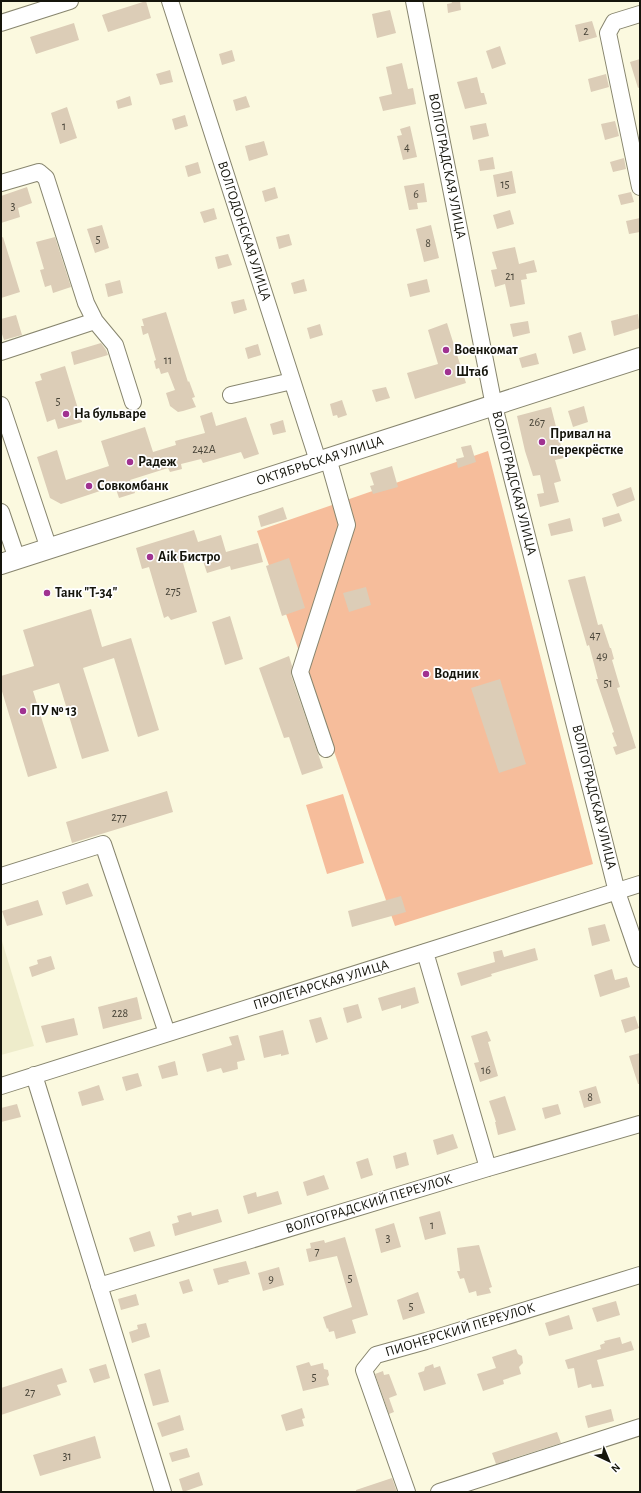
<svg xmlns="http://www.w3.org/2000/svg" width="641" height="1493" font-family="'Alegreya Sans',sans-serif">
<rect width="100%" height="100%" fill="#fbf9df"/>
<path fill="#eeeccb" d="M1,938L34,1046L1,1055Z"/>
<path fill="#f6bd9b" d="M488,451L593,864L395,926L257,531Z
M343,794L364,863L327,874L306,805Z"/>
<path fill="#dccdb7" d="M146,1L151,18L108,32L102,15Z
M451,1H460L461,10L448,13L447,4L452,3Z
M390,10L396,33L377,38L372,14Z
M592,21L597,37L579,42L575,25Z
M74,23L79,40L36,54L30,37Z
M500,46L506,64L492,69L486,51Z
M232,50L235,61L222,65L219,54Z
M640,59V87L638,88L630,62Z
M402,63L408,89L413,88L416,104L383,111L379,97L392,94L386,67Z
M170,70L173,82L160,85L156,74Z
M606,74L609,87L591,92L588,79Z
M477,77L481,93H484L487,104L465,109L457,82Z
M130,96L132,105L118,109L116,101Z
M246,96L250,107L236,111L233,100Z
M67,107L77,138L60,144L51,113Z
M185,115L188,126L175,130L172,119Z
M615,121L619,136L605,140L601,124Z
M486,123L489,136L473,140L470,126Z
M410,126L417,157L403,160L397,136L402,135L400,129Z
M264,141L268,155L249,161L245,146Z
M493,157L495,169L480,171L478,160Z
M624,158L626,169L613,172L610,162Z
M198,162L201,173L188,177L185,166Z
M512,171L516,193L497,197L493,175Z
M424,183L427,202L417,203L418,209L409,210L404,186Z
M27,187L32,203L18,208L20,217L1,223V196Z
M275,187L278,198L265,202L262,191Z
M631,192L634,202L621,205L618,195Z
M214,208L217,219L204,223L200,212Z
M510,210L514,224L497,229L493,215Z
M640,218V232L629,234L626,221Z
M102,225L109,248L95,253L87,229Z
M431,225L439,258L424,262L416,229Z
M289,234L292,245L279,249L276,237Z
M3,237L20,292L1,298V238Z
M55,237L71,287L53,293L51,285L45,287L40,270L44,269L36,242Z
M515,247L519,264L534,260L537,272L526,274L527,279L521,280L525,304L510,307L505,284L495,287L491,270L497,269L492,252Z
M228,254L232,265L218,269L215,257Z
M304,279L307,291L294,294L291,283Z
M427,279L430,292L410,297L407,284Z
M120,280L123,293L108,297L105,284Z
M244,299L247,310L234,314L231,302Z
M166,312L188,382L189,381L195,397L192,398L196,407L183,411L178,412L170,406L166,393L175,390L168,372L161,374L159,368L156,369L154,361L156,360L148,333L143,335L141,326H144L142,319Z
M638,314L640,328L614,336L611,321Z
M16,315L22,335L4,340L1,331V319Z
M528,321L530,333L513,337L510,324Z
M447,323L466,383L415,399L407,373L438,364L428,330Z
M320,324L323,335L310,339L307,328Z
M581,332L586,350L573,354L568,336Z
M101,343L106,350L108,355L74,365L71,352Z
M258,344L261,355L248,359L245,348Z
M536,353L539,364L522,368L519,358Z
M65,366L82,422L58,429L55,419L47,422L35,382L42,380L40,374Z
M386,387L390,398L376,402L372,390Z
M342,400L347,415L338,418L337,415L333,416L330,404Z
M584,406L588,422L573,427L568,411Z
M551,407L564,458L555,460L561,481L554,483L559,502L540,507L537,494L544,493L540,475L533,476L525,451L517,416Z
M212,412L216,426L246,417L259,454L244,459L241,452L203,463L201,459L181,464L182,469L170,472L168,468L130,480L135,493L119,498L115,486L61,504L50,498L37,457L57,450L66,480L109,466L101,441L145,427L153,452L176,445L175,441L205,433L200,416Z
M283,420L286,432L273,435L270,424Z
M471,445L476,462L458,468L456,459L464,457L461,447Z
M392,466L398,487L373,494L370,486L374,485L370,473Z
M631,487L635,500L617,507L612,494Z
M283,507L287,519L261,527L258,516Z
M619,513L622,521L604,527L602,518Z
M570,518L573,531L551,536L548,524Z
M194,530L198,542L221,535L226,552L258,543L263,562L231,570L230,566L207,573L202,558L183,563L197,612L171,620L168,616L164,618L149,567L142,569L136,548Z
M289,558L305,608L282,616L266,566Z
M585,576L598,625L602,624L610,648H611L614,659L612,660L620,687L617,688L636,748L616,755L613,747L617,746L612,733L614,732L596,679H598L589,645L587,646L568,580Z
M366,587L371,605L349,612L343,593Z
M91,609L102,647L131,638L159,730L138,737L114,658L83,668L109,751L82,759L59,683L33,691L57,768L28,777L1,688V676L34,666L23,630Z
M230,616L243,659L225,665L212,622Z
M289,656L292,666L291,675L323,768L302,775L289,737L284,738L259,668Z
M500,679L526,764L499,773L471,688Z
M167,791L173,812L72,843L66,822Z
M88,883L93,896L66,905L62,892Z
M401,896L406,912L352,927L348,911Z
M38,900L43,915L7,926L2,911Z
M605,924L610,941L592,946L588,928Z
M535,948L538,960L491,974L492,976L461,986L457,973L495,962L493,952L502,950L504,957Z
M51,956L55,969L32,977L29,967L38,964L37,960Z
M612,969L615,980L627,977L630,987L600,997L594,975Z
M415,987L419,1003L401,1009V1005L382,1011L378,998Z
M137,997L142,1019L103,1029L98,1007Z
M358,1004L362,1018L347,1023L343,1008Z
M635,1016L639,1028L625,1033L621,1020Z
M321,1017L328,1039L316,1043L309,1020Z
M74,1018L78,1035L46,1043L41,1026Z
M283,1030L289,1054L281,1056V1054L264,1058L259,1036Z
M487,1031L491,1041L488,1042L498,1076L480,1082L474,1063L479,1062L471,1036Z
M238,1035L245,1060L237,1062L238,1069L223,1073L221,1068L207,1072L202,1054L232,1045L229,1037Z
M640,1053V1084H638L629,1056Z
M175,1061L178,1075L162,1079L158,1066Z
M138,1073L142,1086L126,1091L122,1077Z
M99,1085L104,1100L82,1106L78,1092Z
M596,1086L601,1103L584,1108L579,1091Z
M505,1096L516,1130L498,1135L495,1122H496L489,1101Z
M17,1104L21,1117L1,1122V1108Z
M558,1104L561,1114L545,1119L542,1108Z
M453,1134L458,1148L437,1155L433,1140Z
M406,1152L409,1165L396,1169L393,1156Z
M368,1158L373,1175L361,1179L356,1162Z
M324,1175L329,1189L307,1196L303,1182Z
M278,1191L282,1204L248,1214L243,1196L256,1192L257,1197Z
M218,1209L222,1222L175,1236L172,1224L179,1222L177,1216L191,1212L192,1216Z
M440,1211L446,1234L425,1240L419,1217Z
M394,1223L401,1247L381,1253L375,1229Z
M150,1231L155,1246L134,1252L129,1238Z
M345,1237L368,1315L352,1320L356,1333L336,1339L334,1331L329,1332L328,1328L327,1329L323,1317L352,1307L337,1256L309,1262L306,1249L311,1248L310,1243L324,1240L325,1243Z
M479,1245L492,1287L489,1288L491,1293L477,1296L476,1291L469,1293L464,1278L460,1279L457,1271H460L457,1248Z
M246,1261L250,1274L228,1280L229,1282L218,1285L213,1269Z
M279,1267L284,1285L263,1291L258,1273Z
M189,1279L193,1291L183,1294L179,1282Z
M418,1292L425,1313L403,1320L397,1300Z
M136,1294L139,1305L121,1310L118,1299Z
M616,1301L620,1315L597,1322L592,1308Z
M569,1315L573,1329L549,1336L545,1323Z
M146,1323L150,1337L132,1343L129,1332L138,1329L137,1325Z
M620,1337L622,1344L631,1341L634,1350L597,1360L604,1386L592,1388L591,1384L578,1388L574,1368L568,1369L565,1360L601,1349L600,1345L605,1343L604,1341Z
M516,1349L518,1354L522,1356L523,1363L519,1367L521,1374L503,1380L504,1384L483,1391L477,1374L496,1368L492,1357Z
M309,1362L311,1366L323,1363L324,1369L328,1370L329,1375L327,1378L329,1385L303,1391L296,1366Z
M106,1364L110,1378L94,1383L89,1369Z
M433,1364L434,1368L440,1366L446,1384L424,1391L418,1373L424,1371L425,1367Z
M62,1368L67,1382L57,1385L61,1395L1,1415V1388Z
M160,1369L169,1402L153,1406L144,1374Z
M383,1371L384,1375L389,1374L397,1395L389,1398L394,1412L389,1414L375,1374Z
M302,1408L305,1418L302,1419L304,1426L286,1431L281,1415Z
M611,1409L614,1421L588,1428L585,1416Z
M180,1415L184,1430L162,1437L157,1423Z
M557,1432L561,1443L496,1464L492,1453Z
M95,1436L101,1458L40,1476L33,1455Z
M187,1448L190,1457L172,1462L169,1453Z
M199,1472L203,1485L183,1492L179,1479Z
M392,1478L397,1492H356V1490Z"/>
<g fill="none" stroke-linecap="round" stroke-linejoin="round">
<g stroke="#87856e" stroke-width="18">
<path id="minor" d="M170,1L318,461
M414,1L494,406L617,892L640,959
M640,14L614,22L608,33L640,187
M1,23L70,1
M1,183L39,172L46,178L86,303L95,321L115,345L133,402
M1,352L95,321
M231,395L292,381
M1,405L49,549
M1,512L17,559
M326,749L300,672L347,525L328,458
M1,876L103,844L167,1033
M425,952L488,1168
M34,1075L163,1492
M1,1086L640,884
M99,1286L488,1168L640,1124
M407,1492L364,1370L376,1355L426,1341L640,1275
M439,1492L640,1427"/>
</g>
<g stroke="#87856e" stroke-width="22">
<path id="major" d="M1,564L640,358"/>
</g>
<use href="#minor" stroke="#fff" stroke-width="16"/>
<use href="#major" stroke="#fff" stroke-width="20"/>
</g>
<g fill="#a03291" stroke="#fff" stroke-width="1.5">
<circle cx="446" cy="350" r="4"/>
<circle cx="448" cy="372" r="4"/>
<circle cx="66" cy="414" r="4"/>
<circle cx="542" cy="442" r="4"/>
<circle cx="130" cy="462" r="4"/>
<circle cx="89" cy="486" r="4"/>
<circle cx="150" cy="557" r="4"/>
<circle cx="47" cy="593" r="4"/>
<circle cx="426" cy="674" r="4"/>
<circle cx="23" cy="711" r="4"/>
</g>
<g text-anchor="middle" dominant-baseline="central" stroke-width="3.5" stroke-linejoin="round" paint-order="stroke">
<g font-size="12" fill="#474337">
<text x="586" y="31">2</text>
<text x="64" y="126">1</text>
<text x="407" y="147">4</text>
<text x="505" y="184">15</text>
<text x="416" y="194">6</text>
<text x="13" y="206">3</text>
<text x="98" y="239">5</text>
<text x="428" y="243">8</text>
<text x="510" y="276">21</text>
<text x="168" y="360">11</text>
<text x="58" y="401">5</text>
<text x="537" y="422">267</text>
<text x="204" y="449">242А</text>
<text x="173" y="591">275</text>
<text x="595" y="635">47</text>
<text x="602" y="656">49</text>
<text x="608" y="683">51</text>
<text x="119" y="817">277</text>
<text x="120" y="1013">228</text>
<text x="486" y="1070">16</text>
<text x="590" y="1097">8</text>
<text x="432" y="1225">1</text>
<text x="388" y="1238">3</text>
<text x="317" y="1251">7</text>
<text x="350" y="1278">5</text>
<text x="271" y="1279">9</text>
<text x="411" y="1306">5</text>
<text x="314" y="1377">5</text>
<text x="30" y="1392">27</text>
<text x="67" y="1456">31</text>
</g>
<g font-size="14" fill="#15150c" stroke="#fff">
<text transform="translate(447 166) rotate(79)">ВОЛГОГРАДСКАЯ УЛИЦА</text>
<text transform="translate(244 231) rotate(72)">ВОЛГОДОНСКАЯ УЛИЦА</text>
<text transform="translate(320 461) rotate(-18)">ОКТЯБРЬСКАЯ УЛИЦА</text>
<text transform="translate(514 483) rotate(76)">ВОЛГОГРАДСКАЯ УЛИЦА</text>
<text transform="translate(594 797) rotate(76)">ВОЛГОГРАДСКАЯ УЛИЦА</text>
<text transform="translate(321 985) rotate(-17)">ПРОЛЕТАРСКАЯ УЛИЦА</text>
<text transform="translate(369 1204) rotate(-17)">ВОЛГОГРАДСКИЙ ПЕРЕУЛОК</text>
<text transform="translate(460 1330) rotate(-17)">ПИОНЕРСКИЙ ПЕРЕУЛОК</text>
</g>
<g font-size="14" font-weight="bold" fill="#15150c" stroke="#fff" text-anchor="start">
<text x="454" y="350">Военкомат</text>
<text x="456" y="372">Штаб</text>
<text x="74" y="414">На бульваре</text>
<text x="550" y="434">Привал на<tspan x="550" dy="16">перекрёстке</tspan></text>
<text x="138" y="462">Радеж</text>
<text x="97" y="486">Совкомбанк</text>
<text x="158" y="557">Aik Бистро</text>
<text x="55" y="593">Танк "Т-34"</text>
<text x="434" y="674">Водник</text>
<text x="31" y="711">ПУ № 13</text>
</g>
</g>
<rect width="641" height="1493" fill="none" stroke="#15150c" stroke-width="4"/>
<g transform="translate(609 1461) rotate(136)" stroke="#ffffff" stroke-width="3" paint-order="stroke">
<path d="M0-3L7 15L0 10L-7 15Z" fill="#15150c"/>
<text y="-6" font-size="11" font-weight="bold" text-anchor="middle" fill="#15150c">N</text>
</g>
</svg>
